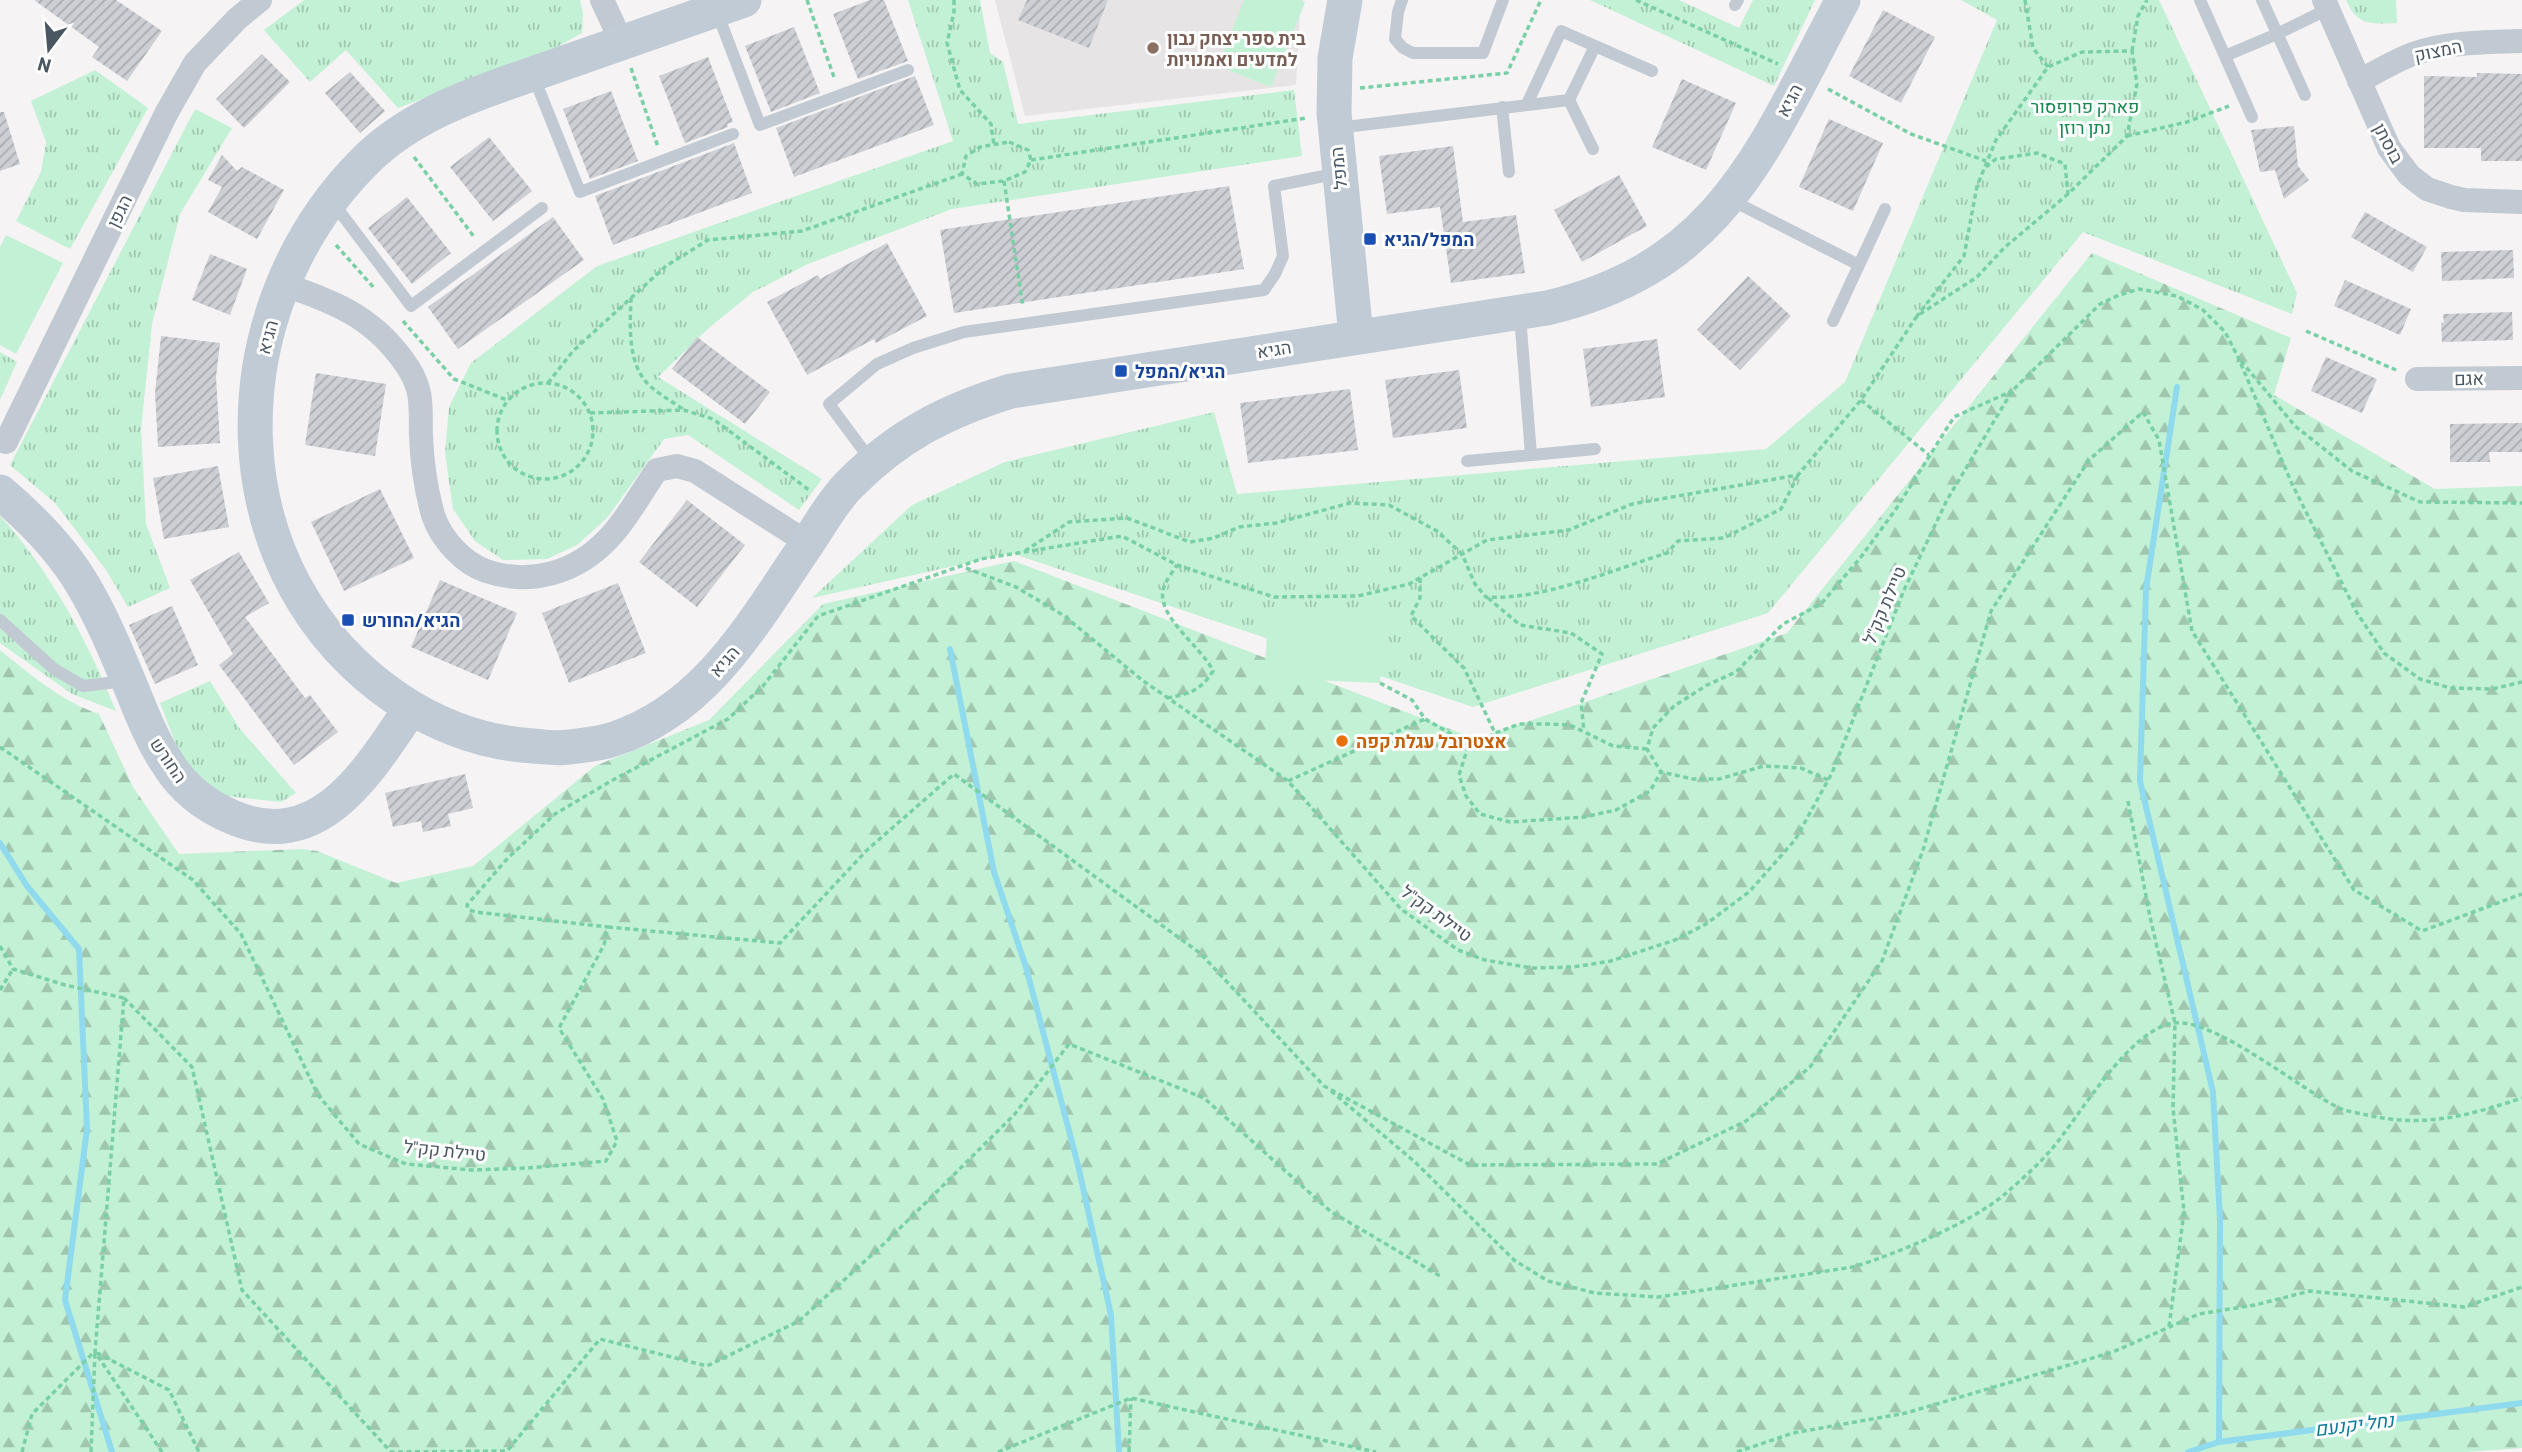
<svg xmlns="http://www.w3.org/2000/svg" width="2522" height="1452" font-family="Barlow,Heebo,sans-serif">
<defs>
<pattern id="grass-tufts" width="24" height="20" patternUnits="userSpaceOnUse" patternTransform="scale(1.75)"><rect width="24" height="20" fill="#c3f1d5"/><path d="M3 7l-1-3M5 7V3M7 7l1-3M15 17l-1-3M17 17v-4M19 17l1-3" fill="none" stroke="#a0c6b0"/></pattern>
<pattern id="forest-firs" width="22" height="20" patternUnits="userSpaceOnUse" patternTransform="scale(1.75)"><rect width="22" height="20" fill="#c3f1d5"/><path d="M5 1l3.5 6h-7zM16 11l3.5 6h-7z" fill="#a0c6b0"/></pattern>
<pattern id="building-hatch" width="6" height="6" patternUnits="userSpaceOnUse" patternTransform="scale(1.75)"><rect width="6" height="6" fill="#cdcfd5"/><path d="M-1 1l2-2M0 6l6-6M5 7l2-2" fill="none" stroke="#a8abb0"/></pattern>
</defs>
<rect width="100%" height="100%" fill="#f5f3f3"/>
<path fill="#e6e4e5" d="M995,0H1303L1300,11L1296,85L1025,116Z"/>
<path fill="url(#grass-tufts)" d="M304,0H580L583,13L582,33L550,51L398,108L346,50L310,82L264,30Z
M908,0H980L990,53L1003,62L1018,124L1294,90L1302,156L952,209L808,264L753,292L710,327L658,377L822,479L799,510L688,435L664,439L607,518L577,545L547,559L503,560L475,541L453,509L445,453L449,407L471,363L597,266L953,141Z
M1590,0H1679L1739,28L1753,0H1815L1774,86Z
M1961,0H2159L2297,293L2292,314L2083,232L1768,613L1473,707L1011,553L812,598L912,505L1005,462L1214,412L1237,494L1766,449L1845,382L1997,20Z
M2346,0H2396L2397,23C2371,24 2357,26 2346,0Z
M95,70L148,108L70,249L16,221L41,172L46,142L31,101Z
M195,109L232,128L180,214L152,324L141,429L146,524L170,588L128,607L106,570L55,503L10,465Z
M0,352L17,362L0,400Z
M0,516C50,570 88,642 116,711L72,694L0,643Z
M210,681L240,729L296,793L281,802L218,795L184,765L160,703Z"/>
<path fill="url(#forest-firs)" d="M2092,253L2291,338L2274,395L2435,489L2522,486V1448L2466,1452H0V650C31,675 61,701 99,714L133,787L179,854L301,849L317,851L396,883L473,866L595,766L709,720L823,604L1014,561L1476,739L1787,633Z"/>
<path fill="#c3f1d5" d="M1244,0H1299L1305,2L1271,87L1218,66Z
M6,235L63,263L16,354L0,345V247Z
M1269,607L1384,608L1380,683L1264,678Z"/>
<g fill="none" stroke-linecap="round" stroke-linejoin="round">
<path stroke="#90daee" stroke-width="6" d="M2177,387L2146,589L2140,781L2213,1092L2220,1219L2219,1442
M950,649L994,872L1026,967L1078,1165L1111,1315L1119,1452
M0,843L27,886L79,949L87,1129L65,1300L112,1452
M2188,1452L2219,1442L2522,1403"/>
</g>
<path fill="url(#building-hatch)" d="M34,0H116L162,31L127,81L92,57L99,47Z
M870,0H884L908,61L858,79L833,14Z
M1027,0H1108L1089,48L1018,20Z
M1883,10L1935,37L1901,103L1849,76Z
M794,27L820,93L771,112L745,46Z
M262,54L290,82L244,128L216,99Z
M708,57L733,122L727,124L728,127L685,143L659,76Z
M350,72L385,111L360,133L325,93Z
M2477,73L2522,74V161H2481V148H2424V76L2477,77Z
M915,76L934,125L794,177L776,128Z
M1682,79L1736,103L1706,170L1652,147Z
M611,91L638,161L590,179L563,109Z
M0,112H4L20,164L0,171Z
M1829,119L1883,143L1853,211L1799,187Z
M2294,126L2298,166L2309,180L2284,199L2275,170L2260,172L2251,130Z
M489,137L532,191L493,221L450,167Z
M734,143L752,193L613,245L595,196Z
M1453,146L1463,222L1516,215L1525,273L1451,283L1440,207L1387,214L1379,156Z
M222,155L237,171L242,167L284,190L257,239L208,212L222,187L208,180Z
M1619,175L1647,226L1582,262L1554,210Z
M1229,186L1244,269L954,313L940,230Z
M407,197L451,253L412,284L368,228Z
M2365,212L2427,247L2413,272L2351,237Z
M553,217L584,260L458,349L428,307Z
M887,243L927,316L876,343L874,339L807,375L767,302L818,275L820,279Z
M2513,250L2514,278L2442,281L2441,252Z
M210,254L247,269L230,315L192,300Z
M1748,276L1791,316L1740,370L1697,330Z
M2345,280L2411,309L2400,335L2334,306Z
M2512,312L2513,340L2442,342L2441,322L2444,323L2443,314Z
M161,336L220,343L216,377L220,443L158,447L155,393Z
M697,337L770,392L745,424L672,369Z
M1657,339L1665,397L1591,407L1583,349Z
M2326,357L2377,379L2362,413L2311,391Z
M1459,370L1467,428L1393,438L1385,380Z
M316,373L386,384L375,456L305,445Z
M1350,389L1358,450L1248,463L1240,403Z
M2522,423V452H2489L2490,462H2450V424Z
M218,466L229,527L164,539L153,478Z
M380,489L414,558L344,591L311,522Z
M687,500L745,545L697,607L639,562Z
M239,552L269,603L245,617L305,698L310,695L338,732L294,765L219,665L233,654L190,580Z
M440,580L517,613L488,680L411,647Z
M618,583L646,653L569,683L542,613Z
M172,606L198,665L155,684L129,625Z
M465,774L473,808L448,814L451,826L423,832L421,821L393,827L385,793Z"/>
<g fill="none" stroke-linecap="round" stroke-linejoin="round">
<path stroke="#7ad0a6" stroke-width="3.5" stroke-dasharray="5 3.5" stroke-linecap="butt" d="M807,0L835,80
M954,0V12L947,43L960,90L991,124L994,145
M1636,0L1778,64
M2025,0L2033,48L2048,67
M2132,51L2138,16L2147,0
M631,68L658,147
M1360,88L1507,73L1541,0
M1828,89L1911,134L1986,161
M2127,136L2187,122L2229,106
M1009,142L1028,150L1031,160L1025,172L1004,181L977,184L962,174L966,156L980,147Z
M414,157L475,238
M1031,160L1306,118
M1986,167L1996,159L2037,153L2065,164L2068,194
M1004,181L1023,307
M336,245L375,289
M631,298C630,327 627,366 651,387C661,395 672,402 683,409
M403,321L454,379L507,400
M2306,331L2396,370
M2241,361L2295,426L2352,471L2420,502L2522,503
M497 431a48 48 0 1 1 96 0a48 48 0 1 1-96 0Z
M548,383L573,351L666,266L708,240L802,231L962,174
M1861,400L1929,455
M590,413L684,410L713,419L809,490
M1025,551L1069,522L1127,518L1190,542L1214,538L1239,527L1276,523L1350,503L1389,505L1437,531L1462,554L1475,584L1486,597C1541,601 1615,569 1667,553L1678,541L1724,538L1781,509L1798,475
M966,568L1016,587L1063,615L1142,680L1288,781L1401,909L1458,950L1485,960L1532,968L1573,967L1611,961L1675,940L1706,924L1749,892L1795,840L1832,773L1904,590L1947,500L2012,391L2100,304L2119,295L2139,289L2177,296L2203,310L2225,332L2238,357L2292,484L2357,613L2384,653L2420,679L2450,688L2492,689L2522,682
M1420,578V598L1411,616L1464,668L1495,733
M1488,598L1520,625L1571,633L1602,654L1581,703L1584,731
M1380,683L1412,700L1425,719L1458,738L1467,750
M1167,698C1190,694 1201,690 1213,671C1201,645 1151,614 1165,584C1168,578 1173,571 1177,565
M0,747L193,880L241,934L318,1095L359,1144L406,1164L472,1170L527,1168L606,1161L617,1141L603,1099L559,1028L604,945L608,927L475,912L468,909L467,905L507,859L555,814L611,781L728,719L763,686L818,616L981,559L1122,536L1177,565L1274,597L1358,596L1409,584L1487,540L1569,530L1632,504L1798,475L1861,400L1917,316L1977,277L2004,248L2068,194L2127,136L2137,84L2132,51L2082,52L2048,67L1996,140L1977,186L1964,256L1917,316
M1647,749L1613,746L1570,725L1547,724H1519L1495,733L1467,750L1459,775L1466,796L1480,814L1510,822L1584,817L1616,810L1650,791L1661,772
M1828,780L1801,768L1764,766L1719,779H1693L1661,772L1647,749L1653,728L1674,706L1707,685L1736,672L1783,624L1821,604L1861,557L1896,509L1954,417L2012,391
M1288,781L1425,719
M2128,801L2150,917L2175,1023L2173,1108L2184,1212L2169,1327
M608,927L780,943L867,850L954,774L1200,953L1324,1086L1470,1165L1657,1164L1746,1121L1810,1067L1882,961L1923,850L1991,611L2089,460L2143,412L2159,440L2192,631L2354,890L2422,931L2522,894
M0,946L13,969L65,985L124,998L95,1352L162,1452
M0,990L13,969
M124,998L192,1067L242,1290L391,1452L507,1451L600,1339L707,1366L799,1321L888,1240L1014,1115L1069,1044L1204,1098L1330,1211L1440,1276
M1331,1091L1415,1162L1514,1260L1548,1281L1595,1293L1658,1297L1853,1267C1896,1254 1971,1223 2005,1194C2020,1181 2037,1166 2051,1150C2079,1117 2129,1029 2174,1023C2215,1018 2301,1090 2341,1109C2349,1112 2359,1113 2367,1115C2423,1128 2468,1116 2522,1098
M22,1452L32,1414L94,1352
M91,1452L95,1352L169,1390L199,1452
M998,1452L1131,1398L1376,1452
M1129,1452L1131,1398
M1737,1452L1793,1433L1906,1413L2113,1352L2199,1314L2255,1305L2310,1291L2464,1307L2522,1287"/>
<path stroke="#c1cad2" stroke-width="12" d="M1402,0L1398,12L1395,39L1403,48L1413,53H1483L1503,0
M2200,0L2252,117
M2262,0L2305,95
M1735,5L1738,0
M717,12L760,125L908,70
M2225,56L2277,34L2328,9
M533,75L580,192L733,134
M1569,100L1593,149
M1527,104L1561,31L1652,71
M1502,107L1509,172
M1337,128L1569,100L1595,46
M1729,199L1859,265
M334,204L411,306L542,208
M1520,316L1531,455
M1833,321L1885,209
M1467,461L1595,449
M872,462L829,404L877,364L913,348L964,332L1264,290L1275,274L1283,256L1274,186L1339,173
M0,620L54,669L83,686L125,681"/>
<path stroke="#c1cad2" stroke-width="24" d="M602,0L622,43
M2324,0L2389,148L2409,175L2427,189L2451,197L2464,200L2522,202
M2359,81C2377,72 2394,61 2413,54C2448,42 2486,42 2522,41
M284,285C337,302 378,320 409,369C424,393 420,410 421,436C422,462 426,490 433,515C441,539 463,563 486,571C530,586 576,573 608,539C627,520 641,492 657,470L677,466L695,471L808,543
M2417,379L2522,378
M6,442L167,112L195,63L237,19L260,0"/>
<path stroke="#c1cbd6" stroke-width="35" d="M744,0C684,21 624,42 564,63C494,88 417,108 364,162C213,314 214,576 399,700C440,727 484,743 533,746C545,747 558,749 569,747C584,745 600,744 614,739C708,708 754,621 807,544C820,525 832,502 849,485C897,436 946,411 1011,391L1547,308C1725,266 1764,146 1843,0
M1345,0L1335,58L1334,113L1356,336
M0,492C32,519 63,550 84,587C104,621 118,656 133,692C143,717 153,742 168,764C183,788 206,806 232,817C320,855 369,770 411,708"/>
</g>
<circle fill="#8d6e63" stroke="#fff" stroke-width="2.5" cx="1153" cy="48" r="7"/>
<g fill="#1a4fb4" stroke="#fff" stroke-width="2.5">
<rect x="1363" y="232" width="14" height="14" rx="3.5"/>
<rect x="1114" y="364" width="14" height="14" rx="3.5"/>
<rect x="341" y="613" width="14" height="14" rx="3.5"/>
</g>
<circle fill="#e8710a" stroke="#fff" stroke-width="2.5" cx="1342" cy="741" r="7"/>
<g text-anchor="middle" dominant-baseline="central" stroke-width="6" stroke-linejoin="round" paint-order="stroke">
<g font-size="18" font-weight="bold" fill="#785e54" stroke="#fff" text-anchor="start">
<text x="1167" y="38">בית ספר יצחק נבון<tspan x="1167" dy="21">למדעים ואמנויות</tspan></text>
</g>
<g font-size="18" fill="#4a5661" stroke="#fff">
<text transform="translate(2438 50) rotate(-12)">המצוק</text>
<text transform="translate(1789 100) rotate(-62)">הגיא</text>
<text transform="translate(2389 143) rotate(62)">בוסתן</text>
<text transform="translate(1338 168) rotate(-96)">המפל</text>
<text transform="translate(119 211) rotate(-64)">הגפן</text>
<text transform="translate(267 337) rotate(-75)">הגיא</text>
<text transform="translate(1274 349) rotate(-9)">הגיא</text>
<text transform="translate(2469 378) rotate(-1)">אגם</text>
<text transform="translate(1884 605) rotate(-67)">טיילת קק"ל</text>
<text transform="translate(724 661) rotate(-49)">הגיא</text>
<text transform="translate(169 760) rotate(56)">החורש</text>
<text transform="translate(1437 913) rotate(36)">טיילת קק"ל</text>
<text transform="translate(445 1150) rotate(6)">טיילת קק"ל</text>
</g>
<g font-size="18" fill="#17864f" stroke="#fff">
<text x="2085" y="106">פארק פרופסור<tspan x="2085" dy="21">נתן רוזן</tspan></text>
</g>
<g font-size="18" font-weight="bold" fill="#164399" stroke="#fff" text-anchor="start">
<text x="1384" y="239">המפל/הגיא</text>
<text x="1135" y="371">הגיא/המפל</text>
<text x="362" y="620">הגיא/החורש</text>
</g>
<g font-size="18" font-weight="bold" fill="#c56008" stroke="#fff" text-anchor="start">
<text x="1356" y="741">אצטרובל עגלת קפה</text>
</g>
<g font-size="19" font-style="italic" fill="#0c7c9b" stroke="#fff">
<text transform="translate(2354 1424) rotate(-7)">נחל יקנעם</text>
</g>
</g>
<g transform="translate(49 49) rotate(196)" stroke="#ffffff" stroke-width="5" paint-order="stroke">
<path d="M0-5L12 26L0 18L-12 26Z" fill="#4a5661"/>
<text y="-10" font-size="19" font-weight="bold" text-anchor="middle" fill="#4a5661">N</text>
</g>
</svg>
